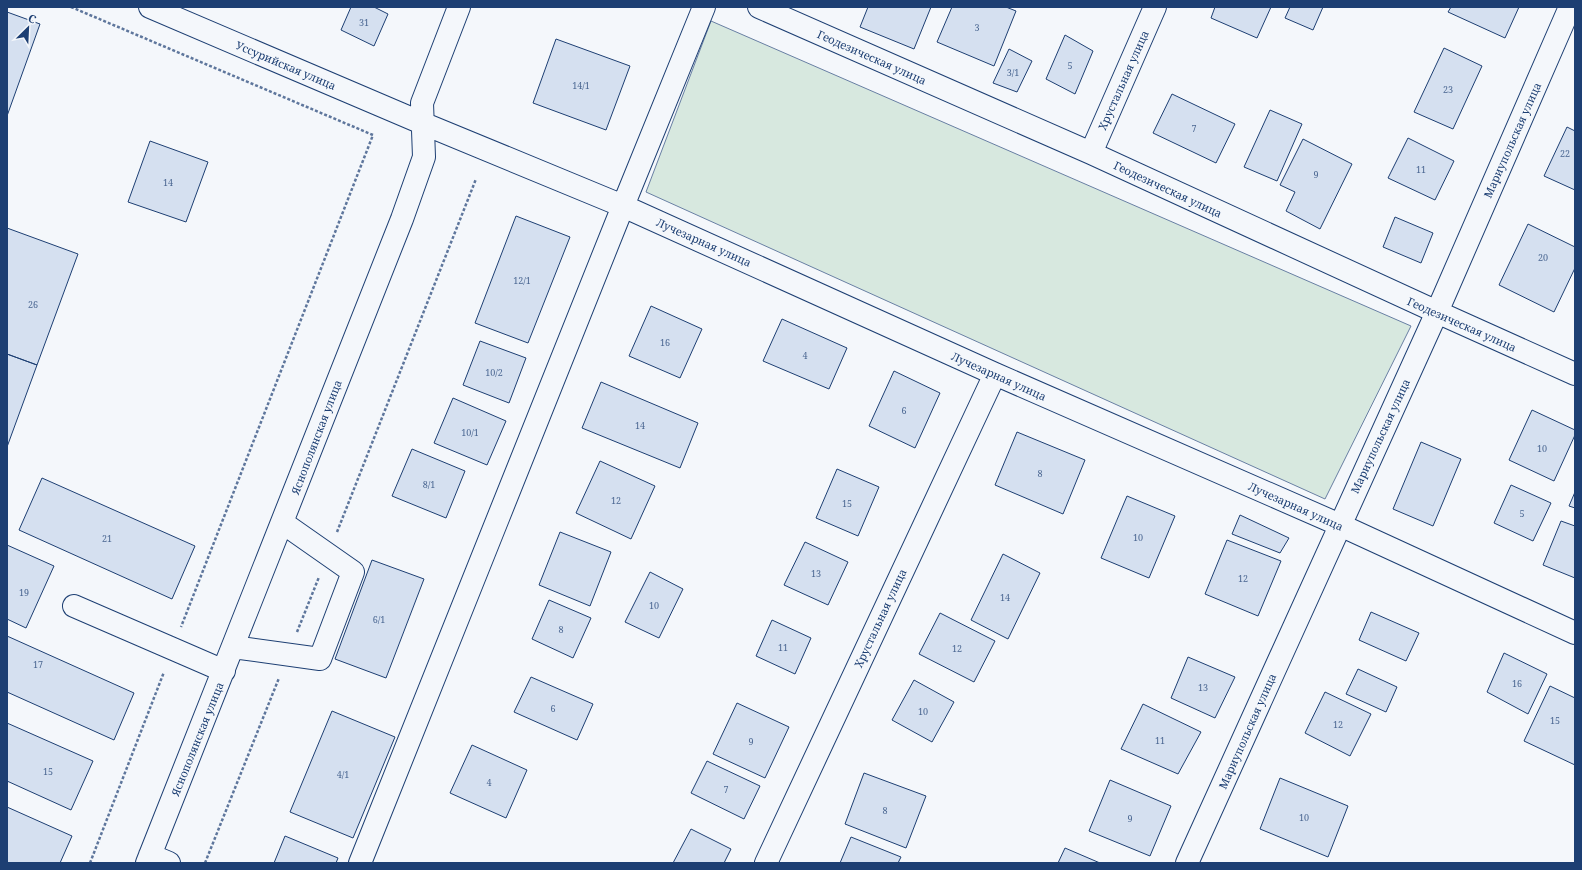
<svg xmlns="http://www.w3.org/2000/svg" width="1582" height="870" font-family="'Noto Serif',serif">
<rect width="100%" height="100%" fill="#f4f7fb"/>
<path fill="#d7e8df" stroke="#687fa3" d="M711,21L1411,326L1325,499L646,192Z"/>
<path fill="#d5e0f0" stroke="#1d3f73" d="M351,7H374L388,14L374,46L341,30Z
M868,7H931L914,49L860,27Z
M952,7H1006L1016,11L994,66L937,42Z
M1215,7H1271L1257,38L1211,18Z
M1290,7H1323L1313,30L1285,18Z
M1451,7H1519L1505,38L1448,12Z
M7,12L40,24L7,116Z
M1065,35L1093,51L1075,94L1046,79Z
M556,39L630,66L606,130L533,103Z
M1444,48L1482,66L1453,129L1414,112Z
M1009,49L1032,61L1017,92L993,83Z
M1172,94L1235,124L1216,163L1153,133Z
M1270,110L1302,124L1277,181L1244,167Z
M1567,127L1575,131V190L1544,176Z
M1408,138L1454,161L1435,200L1388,178Z
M1303,139L1352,164L1320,229L1286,211L1295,192L1280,185Z
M150,141L208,162L186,222L128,202Z
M516,216L570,237L528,343L475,323Z
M1395,217L1433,233L1421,263L1383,247Z
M1528,224L1575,247V268L1554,312L1499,285Z
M7,228L78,254L37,365L7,354Z
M651,306L702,329L680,378L629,356Z
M782,319L847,348L829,389L763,361Z
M480,341L526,358L509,403L463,385Z
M7,354L37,365L7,447Z
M894,371L940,393L915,448L869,426Z
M601,382L698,423L680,468L582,428Z
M453,398L506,421L487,465L434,443Z
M1532,410L1575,430V435L1554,481L1509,460Z
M1017,432L1085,460L1063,514L995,485Z
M1421,442L1461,459L1433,526L1393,509Z
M412,449L465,471L446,518L392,496Z
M600,461L655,486L631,539L576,513Z
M837,469L879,487L858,536L816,518Z
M42,478L195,546L172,599L19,530Z
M1511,485L1551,503L1533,541L1494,523Z
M1575,492V508L1569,506Z
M1127,496L1175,516L1149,578L1101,558Z
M1240,515L1289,538L1280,553L1232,534Z
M1561,521L1575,526V578L1543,565Z
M560,532L611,552L590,606L539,585Z
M1227,540L1281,561L1258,616L1205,594Z
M805,542L848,562L828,605L784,585Z
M7,545L54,566L26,628L7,619Z
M1003,554L1040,573L1008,639L971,620Z
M372,560L424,579L386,678L335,659Z
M650,572L683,589L659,638L625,622Z
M549,600L591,618L573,658L532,639Z
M1371,612L1419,633L1406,661L1359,640Z
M940,613L995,641L974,682L919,654Z
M772,620L811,638L795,674L756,656Z
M7,636L134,693L114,740L7,692Z
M1504,653L1547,674L1528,714L1487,692Z
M1188,657L1235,677L1215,718L1171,698Z
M1358,669L1397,687L1386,712L1346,694Z
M531,677L593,704L577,740L514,712Z
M914,680L954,702L932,742L892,720Z
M1550,686L1575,698V765L1524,741Z
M1325,692L1371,714L1350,756L1305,733Z
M737,703L789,727L765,778L713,754Z
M1143,704L1201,732L1178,774L1121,749Z
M332,711L395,737L353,838L290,812Z
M7,723L93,761L71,810L7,781Z
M472,745L527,770L506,818L450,793Z
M707,761L760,786L744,819L691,793Z
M864,773L926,796L906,848L845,824Z
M1280,778L1348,806L1328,857L1260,829Z
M1110,780L1171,806L1150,856L1089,831Z
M7,807L72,836L60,863H7Z
M691,829L731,849L724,863H673Z
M285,836L338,858L336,863H274Z
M851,837L901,857L898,863H840Z
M1065,848L1100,863H1058Z"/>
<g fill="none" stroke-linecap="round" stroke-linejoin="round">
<g stroke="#1d3f73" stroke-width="24">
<path id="minor" d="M150,7L422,123L623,206L995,374L1340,525L1575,633
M759,7L1091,153L1437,312L1575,374
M1091,153L1155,7
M74,606L224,671
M233,647L320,659L353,572L283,523
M150,855L169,863
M147,863L402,219L424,157L422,103L459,7
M360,863L623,206L704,7
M766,863L995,374
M1187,863L1437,312L1570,7"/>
</g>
<path stroke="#5e769c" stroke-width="2.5" stroke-dasharray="3 2" stroke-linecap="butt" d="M71,7L373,135L181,627
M337,532L476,179
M297,632L319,577
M90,863L164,672
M205,863L279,678"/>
<use href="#minor" stroke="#f4f7fb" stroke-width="22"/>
</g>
<g text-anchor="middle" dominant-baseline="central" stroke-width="3" stroke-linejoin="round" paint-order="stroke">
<g font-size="9" fill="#4b6792">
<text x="364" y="22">31</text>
<text x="977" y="27">3</text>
<text x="1070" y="65">5</text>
<text x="1013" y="72">3/1</text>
<text x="581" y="85">14/1</text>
<text x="1448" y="89">23</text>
<text x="1194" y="128">7</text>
<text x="1565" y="153">22</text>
<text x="1421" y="169">11</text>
<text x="1316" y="174">9</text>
<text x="168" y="182">14</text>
<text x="1543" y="257">20</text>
<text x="522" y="280">12/1</text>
<text x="33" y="304">26</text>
<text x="665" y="342">16</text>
<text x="805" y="355">4</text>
<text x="494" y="372">10/2</text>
<text x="904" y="410">6</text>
<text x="640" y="425">14</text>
<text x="470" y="432">10/1</text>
<text x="1542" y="448">10</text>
<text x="1040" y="473">8</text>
<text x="429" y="484">8/1</text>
<text x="616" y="500">12</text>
<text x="847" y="503">15</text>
<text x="1522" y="513">5</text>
<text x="1138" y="537">10</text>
<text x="107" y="538">21</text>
<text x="816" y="573">13</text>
<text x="1243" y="578">12</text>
<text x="24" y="592">19</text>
<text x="1005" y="597">14</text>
<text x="654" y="605">10</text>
<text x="379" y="619">6/1</text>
<text x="561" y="629">8</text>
<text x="783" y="647">11</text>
<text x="957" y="648">12</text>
<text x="38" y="664">17</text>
<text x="1517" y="683">16</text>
<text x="1203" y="687">13</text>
<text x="553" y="708">6</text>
<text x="923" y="711">10</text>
<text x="1555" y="720">15</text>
<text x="1338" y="724">12</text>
<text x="1160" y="740">11</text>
<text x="751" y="741">9</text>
<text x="48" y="771">15</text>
<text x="343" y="774">4/1</text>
<text x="489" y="782">4</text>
<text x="726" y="789">7</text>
<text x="885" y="810">8</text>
<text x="1304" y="817">10</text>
<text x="1130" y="818">9</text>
</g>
<g font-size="11" fill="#1d3f73" stroke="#f4f7fb">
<text transform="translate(872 57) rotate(24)">Геодезическая улица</text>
<text transform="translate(286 65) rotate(23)">Уссурийская улица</text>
<text transform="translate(1123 80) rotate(-66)">Хрустальная улица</text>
<text transform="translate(1512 140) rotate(-66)">Мариупольская улица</text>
<text transform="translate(1168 189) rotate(25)">Геодезическая улица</text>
<text transform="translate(704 242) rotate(24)">Лучезарная улица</text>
<text transform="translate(1462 324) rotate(24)">Геодезическая улица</text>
<text transform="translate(999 376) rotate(24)">Лучезарная улица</text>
<text transform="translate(1380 436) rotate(-65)">Мариупольская улица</text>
<text transform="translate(316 437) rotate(-69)">Яснополянская улица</text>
<text transform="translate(1296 506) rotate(24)">Лучезарная улица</text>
<text transform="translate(880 618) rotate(-65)">Хрустальная улица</text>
<text transform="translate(1247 731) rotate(-66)">Мариупольская улица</text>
<text transform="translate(197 739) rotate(-68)">Яснополянская улица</text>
</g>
</g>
<rect width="1582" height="870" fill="none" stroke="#1d3f73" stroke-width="16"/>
<g transform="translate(28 28) rotate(24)" stroke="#f4f7fb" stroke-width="3" paint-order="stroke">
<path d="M0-3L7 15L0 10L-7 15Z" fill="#1d3f73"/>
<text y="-6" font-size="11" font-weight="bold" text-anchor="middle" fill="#1d3f73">С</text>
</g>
</svg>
